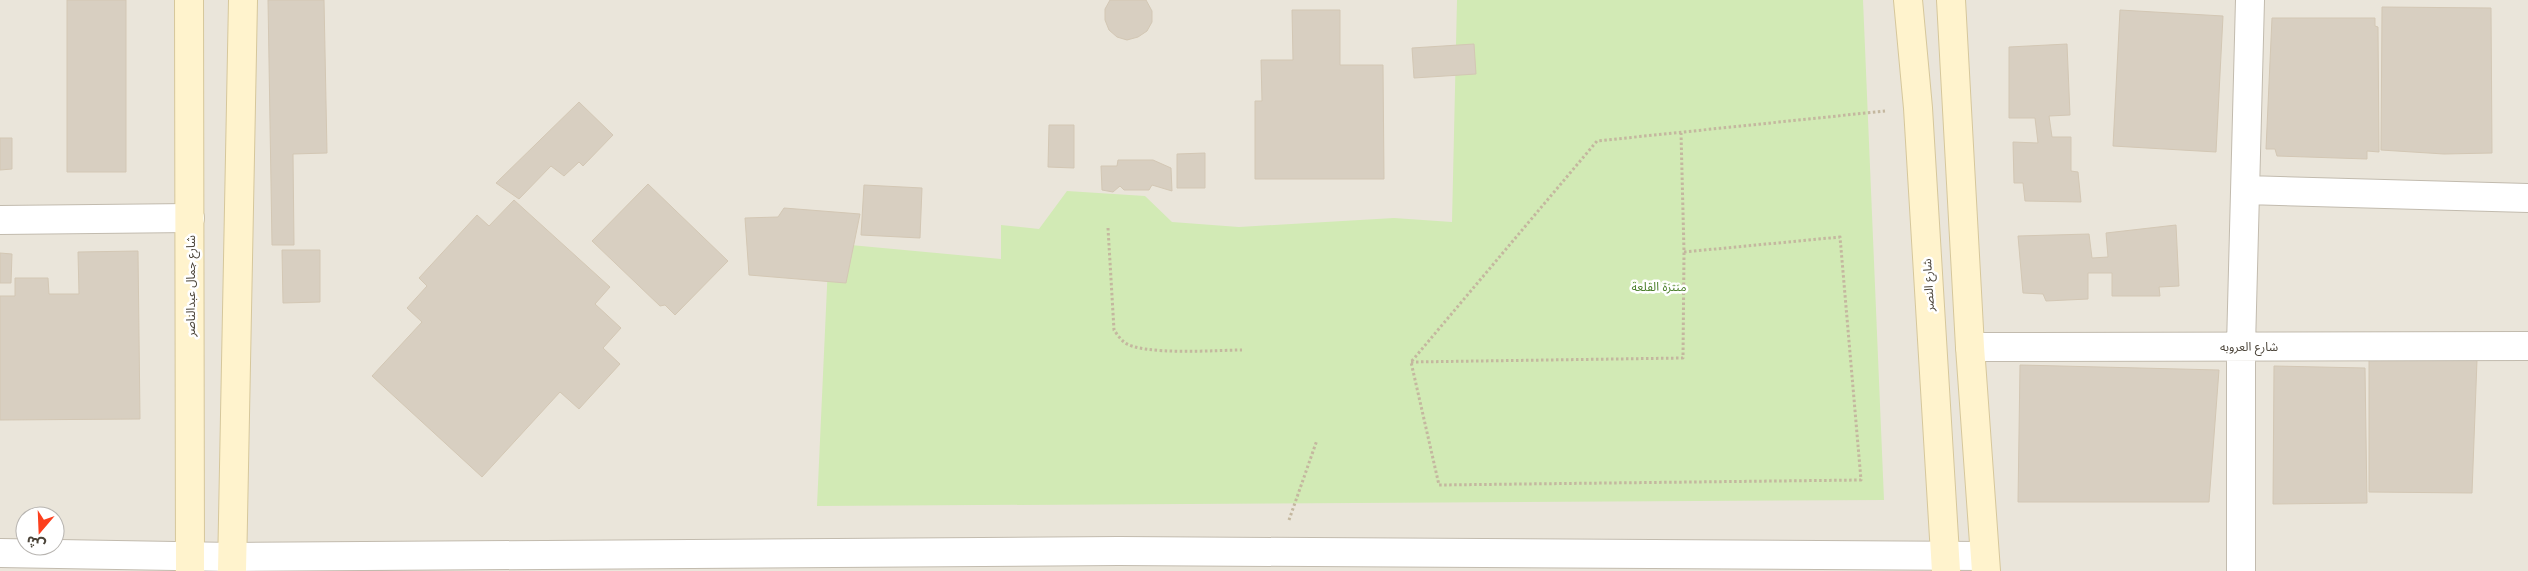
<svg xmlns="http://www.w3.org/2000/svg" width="2528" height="571" font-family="Inter,'Noto Sans Arabic',sans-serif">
<rect width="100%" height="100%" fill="#f6f3ec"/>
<path fill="#eae5da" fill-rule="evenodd" d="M0,0H2528V571H0ZM25,516H55V546H25Z"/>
<path fill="#d2eab5" d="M1457,0H1863L1884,500L817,506L829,243L1001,259V225L1039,229L1067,191L1145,196L1172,222L1239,227L1394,218L1452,222Z"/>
<path fill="#d8cfc1" stroke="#d3c7b4" d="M67,0H126V172H67Z
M268,0H324L327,153L293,154L294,245H272Z
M1110,0H1146L1152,11V22L1147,31L1138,37L1127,40L1117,37L1109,30L1105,20V9Z
M2382,7L2491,8L2492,153L2444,154L2381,150Z
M1292,10H1340V65H1383L1384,179H1255V101H1262L1261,60H1293Z
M2120,10L2223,16L2216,152L2113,146Z
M2272,18H2375V26L2378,27L2379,152L2367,151V159L2277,156L2275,149H2266Z
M1474,44L1476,74L1414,78L1412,48Z
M2067,44L2070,115L2049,116L2052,137H2071V171L2078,172L2081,202L2025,201L2023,183H2014L2013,142L2038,143L2035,118H2009V47Z
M579,102L613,135L583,166L579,162L564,176L551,166L519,199L496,183Z
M1049,125H1074V168L1048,167Z
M0,138H12V169L0,170Z
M1205,153V188H1177V154Z
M1118,160H1153L1171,168L1172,191L1152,185L1149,190H1124L1120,186L1113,192L1102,190L1101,166H1117Z
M648,184L728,261L675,315L665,305L660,306L592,241Z
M864,185L922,188L920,238L861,235Z
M514,200L610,287L595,304L621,328L603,348L620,364L579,409L560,392L482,477L372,376L422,322L407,308L427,286L419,278L477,215L489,226Z
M784,208L860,214L846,283L749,275L745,218L778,217Z
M2176,225L2179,286L2159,287L2160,296H2112V273H2088V299L2046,301L2043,294L2023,293L2018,236L2089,234L2092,258L2108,257L2106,233Z
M282,250H320V302L283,303Z
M138,251L140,419L0,420V296H15V278H48L49,294H79L78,252Z
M0,253L12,254L11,283H0Z
M2369,355L2477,360L2472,493L2369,492Z
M2020,365L2219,370L2209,502H2018Z
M2274,366L2365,368L2367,503L2273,504Z"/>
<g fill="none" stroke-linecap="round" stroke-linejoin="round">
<g stroke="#c2bbae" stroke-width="30">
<path id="street" d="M2246,190L2528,198
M0,220L190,218
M1970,347L2528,346
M0,553L233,557L1119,551L1984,556
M2241,571V346L2250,0"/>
</g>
<g stroke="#d6c79b" stroke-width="30">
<path id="secondary" d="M189,0L190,571
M1908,0L1918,108L1946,571
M1951,0L1970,347L1986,571
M232,571L243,0"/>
</g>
<path stroke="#c4b79f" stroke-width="3" stroke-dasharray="2.5 2.5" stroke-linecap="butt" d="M1108,228L1114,330C1117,334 1120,339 1124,342C1141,356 1218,350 1242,350
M1684,252L1840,237L1861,480L1439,485L1411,362L1597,141L1885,111
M1411,362L1683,358L1684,252L1681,133
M1289,520L1317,440"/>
<use href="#street" stroke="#fff" stroke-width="28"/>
<use href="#secondary" stroke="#fff3cd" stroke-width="28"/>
</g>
<g text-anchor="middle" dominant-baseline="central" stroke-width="5" stroke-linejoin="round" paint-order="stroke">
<g font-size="12" fill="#4b4439" stroke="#fff">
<text transform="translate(1928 285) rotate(-93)">شارع النصر</text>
<text transform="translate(190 286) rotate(-90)">شارع جمال عبدالناصر</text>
<text x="2249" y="346">شارع العروبه</text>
</g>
<g font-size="12" fill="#4a7f2a" stroke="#fff">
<text x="1659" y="286">منتزة القلعة</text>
</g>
</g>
<g transform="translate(40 531) rotate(199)"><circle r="24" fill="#ffffff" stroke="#b7b4b0"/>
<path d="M0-4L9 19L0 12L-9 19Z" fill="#fc3f1d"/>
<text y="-8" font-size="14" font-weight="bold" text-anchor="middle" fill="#4b4439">ش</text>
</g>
</svg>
